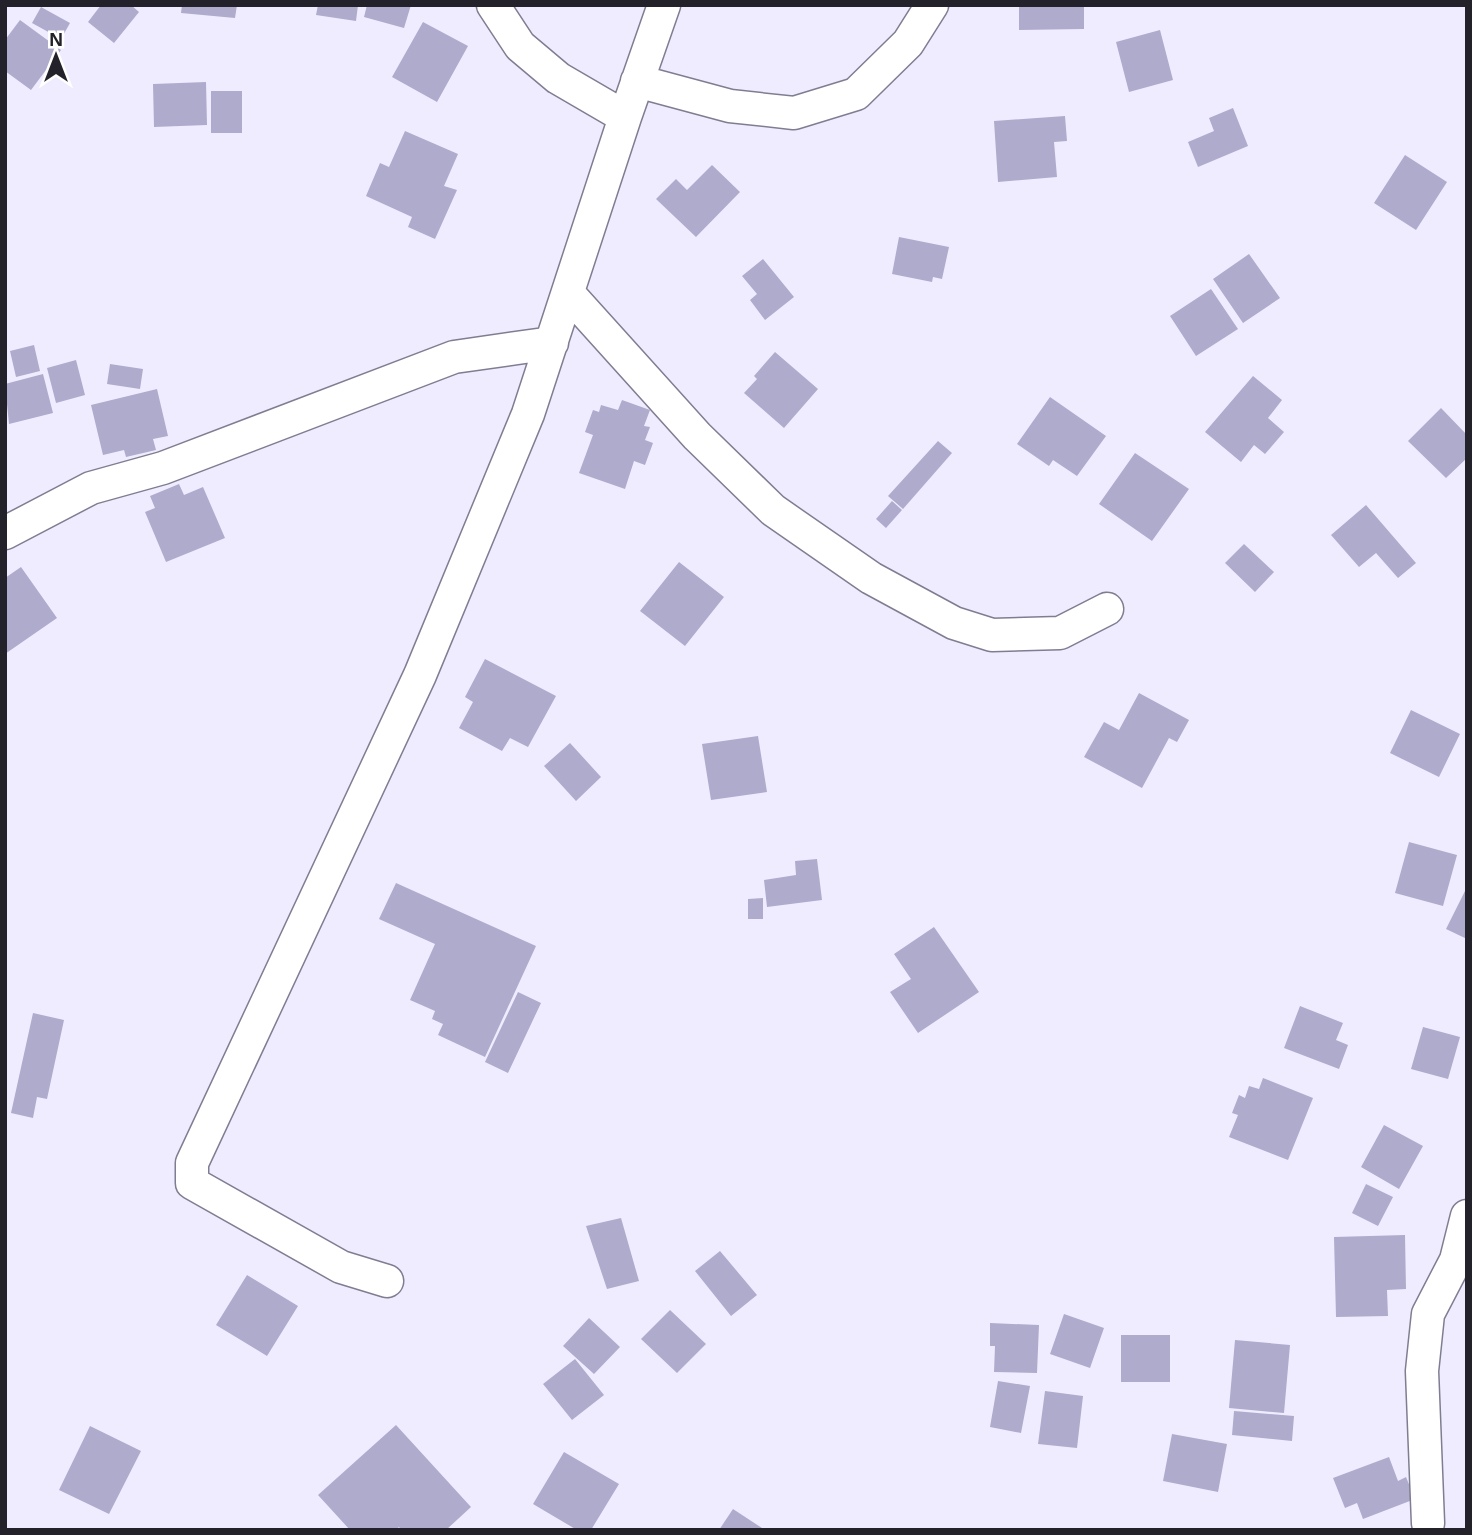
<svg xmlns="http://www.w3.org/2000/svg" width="1472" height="1535" font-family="Arial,sans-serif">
<rect width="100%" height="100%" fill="#efecff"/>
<path fill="#afabcc" d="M101,5H131L139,12L114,43L88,22Z
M182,5H237L235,18L181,13Z
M318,5H358L356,21L316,15Z
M367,5H411L404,28L364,17Z
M1019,5H1084V29L1019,30Z
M41,7L70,23L61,39L32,23Z
M20,20L61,50L31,90L5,71V40Z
M423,22L468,46L437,102L392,77Z
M1160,30L1173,80L1129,92L1116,42Z
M206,82L207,125L154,127L153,84Z
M211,91H242V133H211Z
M1233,108L1248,146L1198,167L1188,142L1214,131L1209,118Z
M1065,116L1067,141L1054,142L1057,177L998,182L994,121Z
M405,131L458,154L444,186L457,190L435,239L408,227L412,217L366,196L380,163L389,167Z
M1405,155L1447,182L1416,230L1374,203Z
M712,165L740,192L696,237L656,199L676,179L687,190Z
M899,237L949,247L942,279L933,277L932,282L892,274Z
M1249,254L1280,298L1243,323L1213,279Z
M763,259L794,297L765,320L750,300L757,294L742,276Z
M1211,289L1238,329L1196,356L1170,316Z
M34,345L40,371L16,377L10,351Z
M775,352L818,389L784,428L744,393L757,379L754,376Z
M76,360L85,395L56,403L47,368Z
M110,364L143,369L140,389L107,384Z
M43,374L53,413L9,424L5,384Z
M1253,376L1282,400L1268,418L1284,432L1265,454L1254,445L1241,462L1205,432Z
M157,389L168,436L153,439L156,450L126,457L124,450L103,455L91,405Z
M1050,397L1106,436L1077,476L1053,460L1049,466L1017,444Z
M622,400L650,410L644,426L650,427L645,440L653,443L645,465L634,461L625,489L579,473L593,435L585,432L593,410L599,412L601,405L618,410Z
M1441,408L1467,435V458L1446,478L1408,441Z
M938,441L952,453L903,509L888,496Z
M1135,453L1189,489L1152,541L1099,504Z
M179,484L184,495L203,487L225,538L166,562L145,512L155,508L150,496Z
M892,501L902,510L886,528L876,519Z
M1366,505L1416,563L1398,578L1376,553L1359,567L1331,535Z
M1244,544L1274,572L1255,592L1225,563Z
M679,562L724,597L685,646L640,611Z
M21,567L57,618L5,654V578Z
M485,659L556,696L528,747L510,738L502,751L459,728L473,702L465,697Z
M1139,693L1189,720L1177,742L1169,738L1142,788L1084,757L1104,722L1119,730Z
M1411,710L1460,734L1439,777L1390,753Z
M758,736L767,792L711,800L702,744Z
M570,743L601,777L576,801L544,766Z
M1409,842L1457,855L1443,906L1395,893Z
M817,859L822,900L767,907L764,880L796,875L795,861Z
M396,883L536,946L485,1057L438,1035L443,1024L432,1019L435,1011L410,1000L435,944L379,919Z
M1467,887V939L1446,929Z
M763,898V919H748V899Z
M934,927L979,992L918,1033L890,992L911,979L894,954Z
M518,992L541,1003L508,1073L485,1062Z
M1300,1006L1343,1023L1336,1040L1348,1045L1339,1069L1284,1048Z
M33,1013L64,1020L47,1099L37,1097L33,1118L11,1113Z
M1423,1027L1460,1037L1448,1079L1411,1069Z
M1263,1078L1313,1098L1288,1160L1229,1137L1238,1115L1232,1113L1239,1095L1245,1098L1249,1086L1259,1089Z
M1384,1125L1423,1146L1399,1189L1361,1167Z
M1366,1184L1393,1197L1378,1226L1352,1213Z
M621,1218L639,1281L607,1289L586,1226Z
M1405,1235L1406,1289L1387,1290L1388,1316L1336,1317L1334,1237Z
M720,1251L757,1295L731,1316L695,1271Z
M247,1275L298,1306L267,1356L216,1325Z
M670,1310L706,1344L677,1373L641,1339Z
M1064,1314L1104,1328L1090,1368L1050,1354Z
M589,1318L620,1347L594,1374L563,1346Z
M990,1323L1039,1325L1037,1373L994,1372L995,1346H990Z
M1121,1335H1170V1382H1121Z
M1235,1340L1290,1345L1284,1413L1229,1408Z
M575,1359L604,1395L572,1420L543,1384Z
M998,1381L1030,1386L1021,1433L990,1427Z
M1045,1391L1083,1396L1077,1448L1038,1444Z
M1234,1411L1294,1416L1292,1441L1232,1435Z
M396,1425L471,1507L446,1530H401L399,1527L396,1530H350L318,1495Z
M90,1426L141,1451L109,1514L59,1490Z
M1172,1434L1227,1444L1218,1492L1163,1481Z
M564,1452L619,1484L591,1530H577L533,1504Z
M1389,1457L1398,1481L1406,1477L1415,1499L1363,1519L1357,1503L1345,1508L1333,1478Z
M733,1509L765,1530H719Z"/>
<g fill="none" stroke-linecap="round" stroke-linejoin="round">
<g stroke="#7f7d91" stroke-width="35">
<path id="minor" d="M493,5L520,46L558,78L625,117
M637,81L730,106L794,113L856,94L908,43L932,5
M568,293L697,436L773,510L871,578L954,623L992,635L1060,633L1107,609
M5,533L91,488L163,468L454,357L552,343
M387,1281L341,1267L192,1183V1163L420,675L528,414L625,117L664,5
M1428,1523L1422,1371L1428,1314L1456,1260L1467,1216"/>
</g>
<use href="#minor" stroke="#fff" stroke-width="32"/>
</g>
<rect width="1472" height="1535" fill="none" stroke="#23222a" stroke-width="14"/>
<g transform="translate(56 56)" stroke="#ffffff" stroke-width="5" paint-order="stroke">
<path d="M0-5L12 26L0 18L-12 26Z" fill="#23222a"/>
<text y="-10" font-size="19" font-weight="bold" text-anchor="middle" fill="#23222a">N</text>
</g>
</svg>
